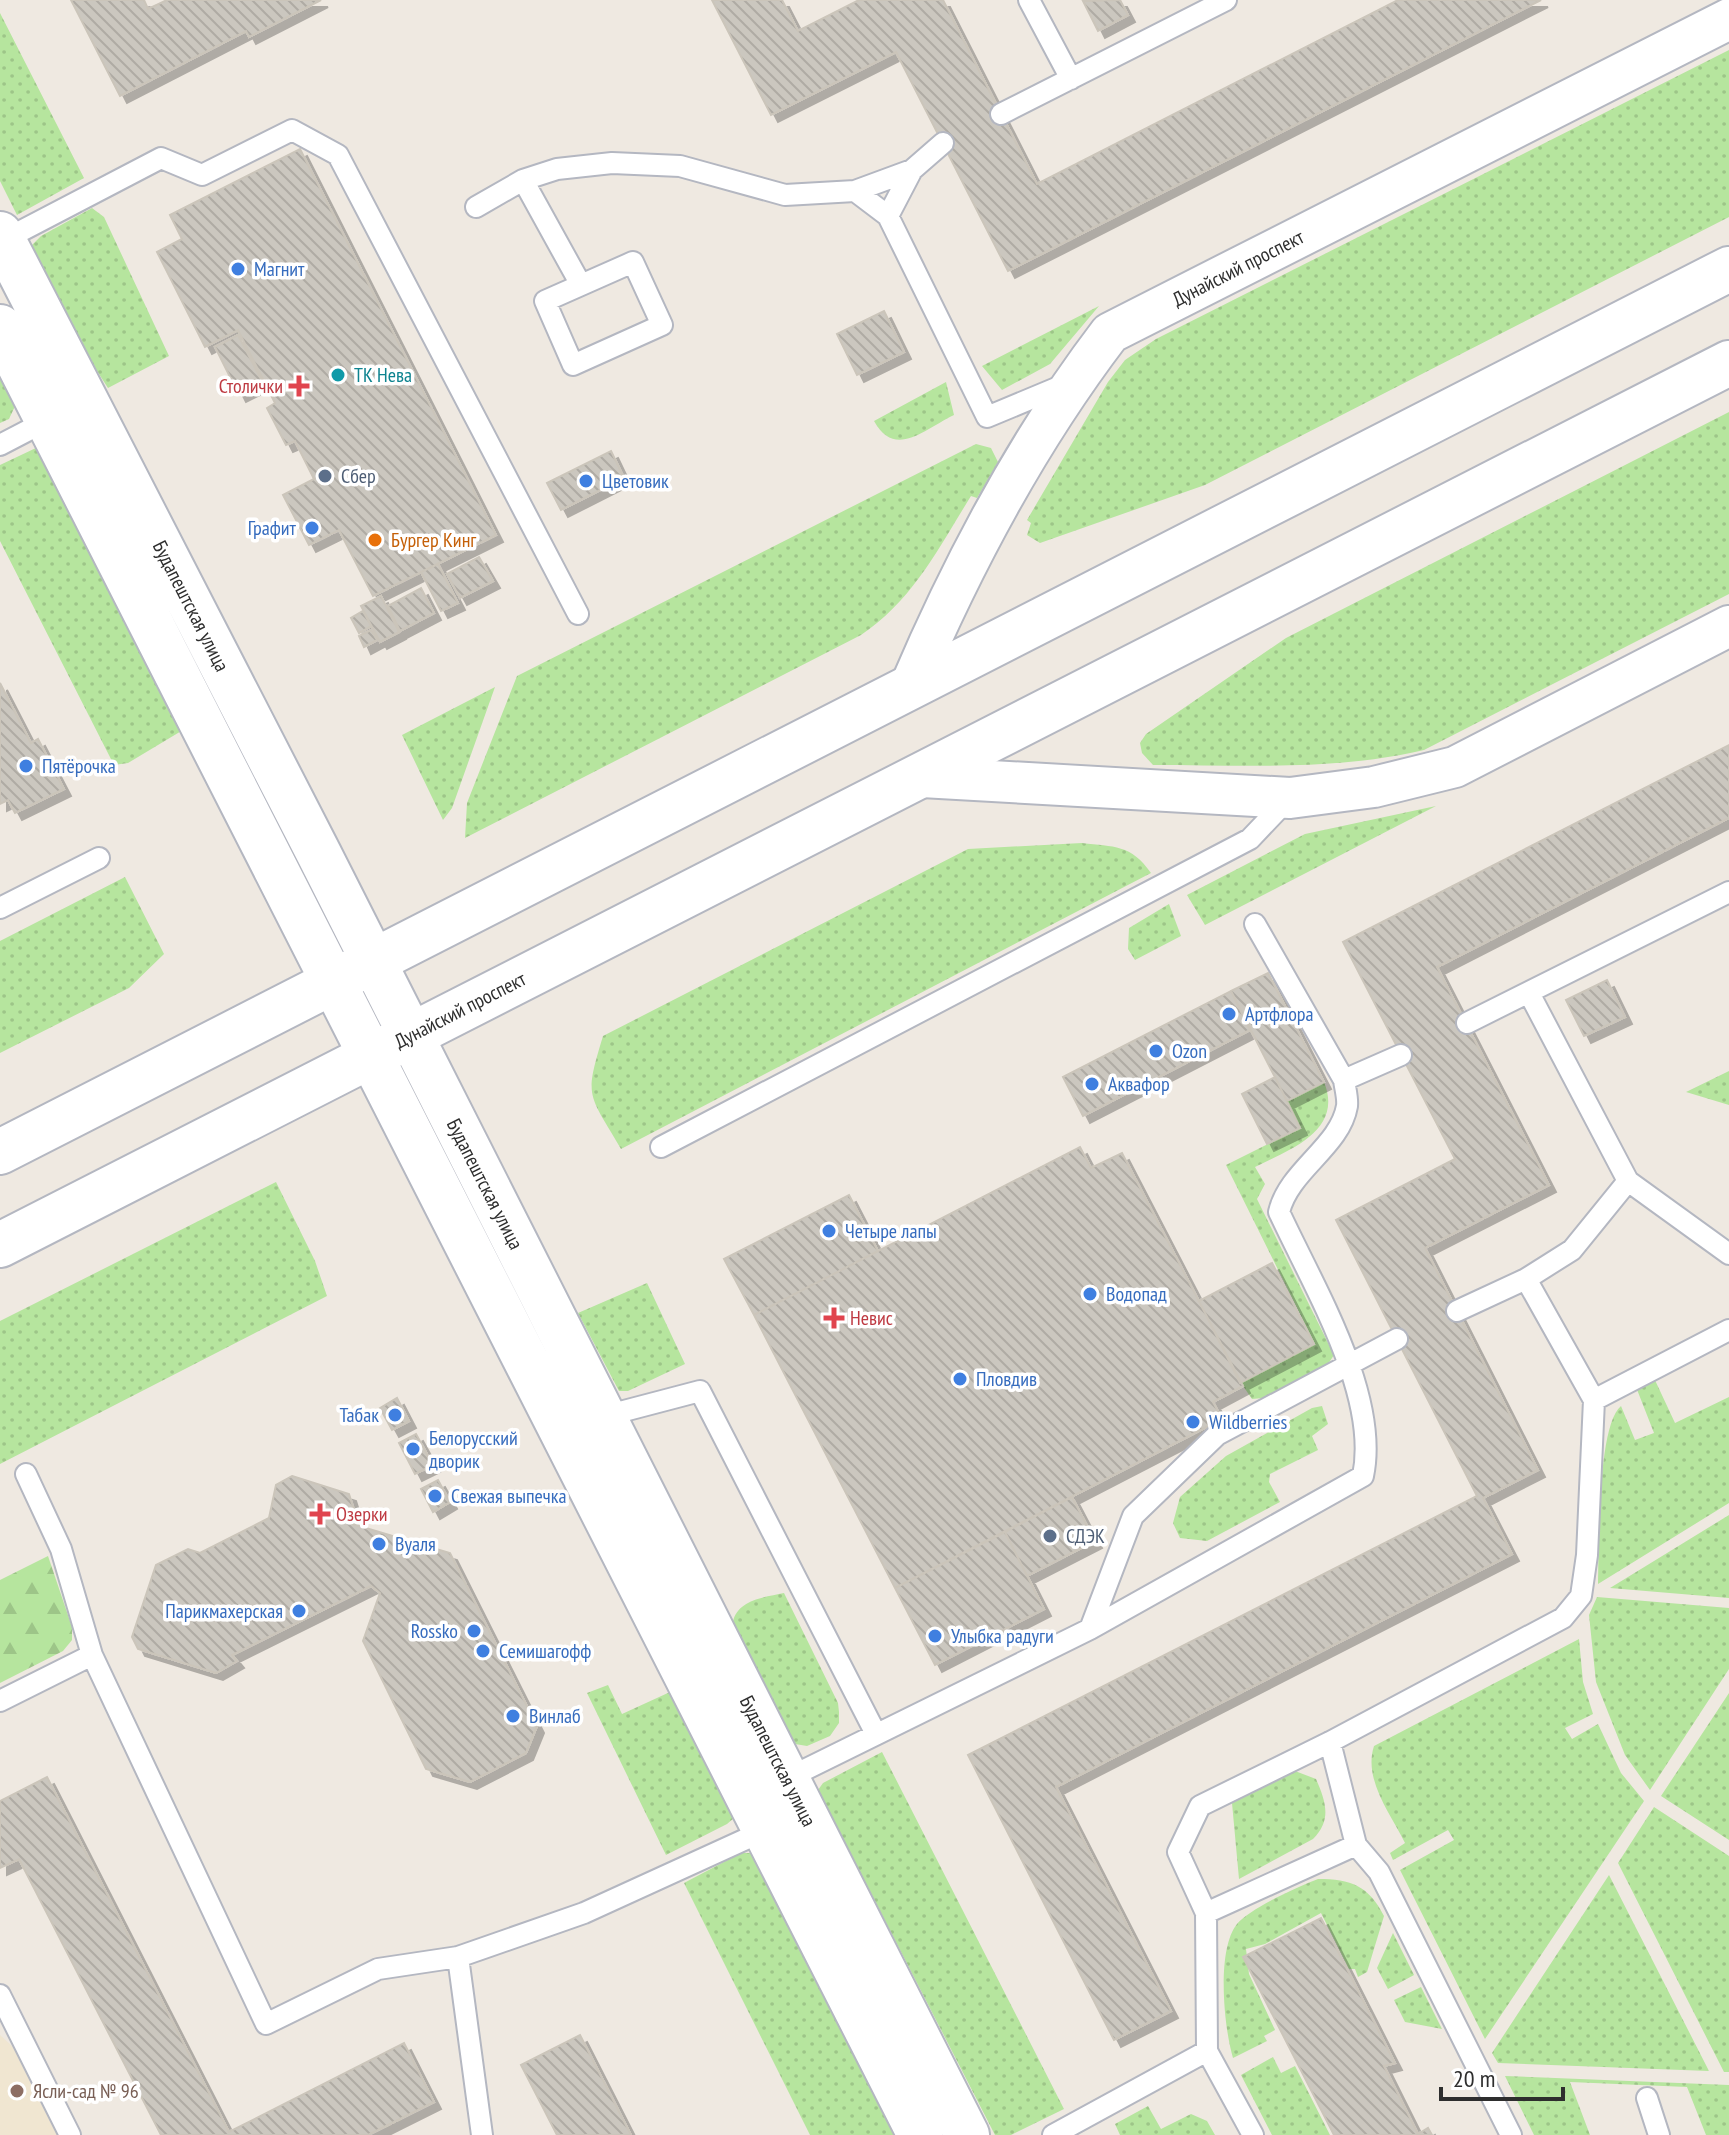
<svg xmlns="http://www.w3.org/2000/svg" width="1729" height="2135" font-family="'PT Sans Narrow',sans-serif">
<defs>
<pattern id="green-dots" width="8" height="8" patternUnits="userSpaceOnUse" patternTransform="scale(2)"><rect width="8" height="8" fill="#b6e59e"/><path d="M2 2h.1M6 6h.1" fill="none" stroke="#9dc588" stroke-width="1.8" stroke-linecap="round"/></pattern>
<pattern id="forest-firs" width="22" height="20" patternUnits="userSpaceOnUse" patternTransform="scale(2)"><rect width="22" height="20" fill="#b6e59e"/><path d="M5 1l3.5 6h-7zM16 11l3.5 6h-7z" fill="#9dc588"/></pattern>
<pattern id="building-back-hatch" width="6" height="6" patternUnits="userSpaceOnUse" patternTransform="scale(2)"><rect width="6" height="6" fill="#cbc7bf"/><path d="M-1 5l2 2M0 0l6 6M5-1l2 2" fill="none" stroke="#afaba4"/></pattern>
<filter id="shadow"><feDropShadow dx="7" dy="7" stdDeviation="0" flood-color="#0004"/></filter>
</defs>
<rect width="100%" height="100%" fill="#efe9e1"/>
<path fill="#f0e6d1" d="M0,2035L13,2047L57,2135H0Z"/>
<path fill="url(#green-dots)" d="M0,13L84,178L17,215L0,181Z
M1729,50V217L1205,485L1040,543L1027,535L1031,523L1027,520L1108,382L1125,360L1156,339Z
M92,208L104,217L169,356L108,388L84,351L32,245L41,236Z
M1099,306L1050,364L1002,390L982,366Z
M0,374L16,404L9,419L0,423Z
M946,382L954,415C923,430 895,459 874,421Z
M1729,412V594L1424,750C1336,771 1243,765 1153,765L1142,753L1140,743L1146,734L1286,638Z
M976,444L991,448L998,462L977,498L971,496C938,549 913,600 861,635L465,838L467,803L517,676Z
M38,447L183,730L128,763L114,765L0,541V465Z
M495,687L452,808L443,820L402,735Z
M1436,806L1205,925L1187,895L1305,834Z
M1082,843C1114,847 1131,844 1151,873L621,1149C588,1092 584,1099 603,1036L968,849Z
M125,877L164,954L129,988L0,1053V941Z
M1169,904L1181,936L1135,960L1128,949L1129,928Z
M1729,1071V1105L1686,1092Z
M1324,1082C1344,1131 1289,1150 1255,1167L1265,1184L1257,1199L1334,1355L1328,1364L1263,1398L1252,1399L1241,1383L1315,1344L1226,1165L1300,1128L1287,1101Z
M276,1182L315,1261L327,1296L0,1464V1321Z
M647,1283L685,1364L628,1391H619L578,1313Z
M1654,1378L1675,1423L1729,1397V1503L1598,1584C1599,1549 1597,1426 1621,1406L1635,1440L1654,1433L1636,1387Z
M1322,1406L1328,1424L1312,1436L1318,1450L1270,1474L1269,1482L1280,1502L1207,1541L1180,1538L1173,1523L1180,1497L1226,1456L1312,1408Z
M1729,1515V1598L1610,1588Z
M784,1593L838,1703L839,1712V1723L830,1736L807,1746L795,1744L733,1622C737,1600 765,1597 784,1593Z
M1597,1597L1729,1608V1669L1650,1790L1625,1755L1596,1682L1589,1615Z
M1579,1639L1583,1682L1593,1714L1565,1728L1572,1739L1598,1724L1621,1773L1644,1801L1485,2039L1400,1870L1454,1840L1448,1830L1393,1860L1390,1853L1405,1843C1391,1814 1363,1780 1374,1746Z
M608,1685L622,1714L670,1692L734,1818L727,1824L666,1855L587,1693Z
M1729,1693V1840L1661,1796Z
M882,1752L1064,2109L1011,2135H995L818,1790L823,1783Z
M1295,1771L1316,1779C1326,1802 1332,1820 1313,1839L1239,1879L1232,1803Z
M1654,1807L1729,1856V2072H1724L1618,1863Z
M741,1853H751L895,2135H810L684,1883Z
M1609,1875L1709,2071L1498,2063L1492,2053Z
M1318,1879C1351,1879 1369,1886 1384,1916L1367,1972L1358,1977L1355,1969H1349L1321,1913L1265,1944L1246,1949L1249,1974L1275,2030L1264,2036L1267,2041L1233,2058C1224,2028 1216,1950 1237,1924C1249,1909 1299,1886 1318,1879Z
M1393,1933L1414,1975L1388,1989L1377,1968Z
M1421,1987L1442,2029L1405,2022L1394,2000Z
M1273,2057L1281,2073L1295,2066L1330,2135H1272L1241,2075Z
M1505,2076L1729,2085V2135H1706L1687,2087L1570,2082L1590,2135H1534Z
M1148,2106L1161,2129L1191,2114L1207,2121L1215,2135H1120L1115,2124Z"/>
<path fill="url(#forest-firs)" d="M48,1556L72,1627V1640L63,1651L0,1683V1580Z"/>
<path fill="url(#building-back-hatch)" stroke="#cbc5ba" stroke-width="2" filter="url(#shadow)" d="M71,0H144L148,9L167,0H321L249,37L246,31L120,96Z
M712,0H782L798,31L859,0H943L1037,184L1398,0H1541L1008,271L896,52L771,115Z
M1120,0L1128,15L1098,31L1083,1Z
M300,149L496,535L373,596L339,530L309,545L283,495L314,479L295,441L286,445L267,408L275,403L238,330L205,347L157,252L182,239L170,215Z
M884,311L904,352L857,375L837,334Z
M238,335L263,383L239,395L215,347Z
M611,451L624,478L561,510L547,483Z
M479,557L493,581L460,598L447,574Z
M438,564L458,603L441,611L421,572Z
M421,588L434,613L400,631L388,606Z
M381,596L399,632L380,642L361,606Z
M363,611L371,626L359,633L351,618Z
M371,630L377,640L364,647L359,636Z
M0,683L31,743L38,739L64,789L15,813L8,800L0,804Z
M1729,745V818L1437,967L1549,1185L1425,1248L1538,1470L1483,1498L1512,1554L1056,1787L1171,2011L1114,2040L968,1755L1477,1496L1336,1220L1455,1159L1343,942Z
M1268,973L1324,1082L1287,1101L1231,991Z
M1607,980L1625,1017L1584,1036L1566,1000Z
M1231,991L1250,1030L1083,1116L1063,1077Z
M1275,1077L1300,1128L1267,1144L1242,1094Z
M1080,1147L1091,1168L1122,1153L1243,1386L1213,1402L1222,1419L895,1588L754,1315Z
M849,1195L878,1251L754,1315L724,1259Z
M1272,1263L1314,1344L1240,1383L1199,1301Z
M397,1398L409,1421L392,1430L380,1408Z
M416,1434L433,1465L415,1474L399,1443Z
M292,1476L349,1494L354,1510L349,1523L450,1553L537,1726L526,1753L470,1782L426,1769L363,1641L380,1593L371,1586L232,1655L237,1661L216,1673L138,1649L132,1637L156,1565L188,1549L200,1553L269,1518L276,1485Z
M438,1480L450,1502L433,1512L421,1489Z
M1072,1497L1095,1541L1027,1576L1005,1532Z
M1005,1532L1044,1609L935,1665L895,1588Z
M47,1777L229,2132L404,2043L434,2102L368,2135H161L19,1859L0,1868V1801Z
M1321,1918L1395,2063L1384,2066L1418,2134L1428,2128L1432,2135H1334L1243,1957Z
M580,2035L631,2135H557L521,2065Z"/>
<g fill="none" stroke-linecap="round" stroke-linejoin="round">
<g stroke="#b4b7c1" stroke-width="24">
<path id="lane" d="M1029,0L1071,79
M1001,114L1226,0
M523,180L581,285
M855,191L888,216L987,417L1066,384
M476,207L523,180L557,169L612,163L680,166L785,195L855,191L912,170
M888,216L912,170L943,143
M0,242L161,158L202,175L292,130L338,155L578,614
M633,262L662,325L573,365L545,301Z
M0,445L48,420
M0,908L99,858
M1467,1023L1729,892
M1344,1080L1401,1055
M661,1147L1250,839L1288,799
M1628,1181L1729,1254
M1457,1311L1526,1279
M1594,1400L1729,1330
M601,1417L700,1391L876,1734
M26,1474L61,1549L92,1655L266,2024L378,1969L458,1957L584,1913L768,1829
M1090,1629L1133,1516L1217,1435L1397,1339
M0,1701L92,1655
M1330,1742L1356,1845L1379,1872L1511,2135
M782,1781L1090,1629L1363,1476C1380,1395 1313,1286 1279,1212C1289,1170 1340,1147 1347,1106C1348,1098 1345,1088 1344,1080L1255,924
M1206,1913L1356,1845
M458,1957L482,2135
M0,1995L70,2135
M1207,2051L1253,2135
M1647,2098L1659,2135
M1053,2135L1207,2051L1206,1913L1178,1852L1200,1806L1330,1742L1563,1618L1581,1596L1587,1555L1594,1400L1526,1279L1572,1250L1628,1181L1529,993"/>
</g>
<g stroke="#b4b7c1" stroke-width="44">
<path id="street" d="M910,687C962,565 1029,439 1110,333L1729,19
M922,777L1290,798L1374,787L1455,767L1729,626"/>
</g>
<g stroke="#b4b7c1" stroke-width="48">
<path id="secondary" d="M0,234L319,854L967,2135
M0,327L920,2135
M0,1152L1729,269
M0,1245C577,953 1153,658 1729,363"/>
</g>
<use href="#lane" stroke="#fff" stroke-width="20"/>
<use href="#street" stroke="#fff" stroke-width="40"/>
<use href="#secondary" stroke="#fff" stroke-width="44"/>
</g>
<g fill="#3f7fe0" stroke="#fff" stroke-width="3">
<circle cx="238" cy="269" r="8"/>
<circle cx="586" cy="481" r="8"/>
<circle cx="312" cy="528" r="8"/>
<circle cx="26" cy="766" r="8"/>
<circle cx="1229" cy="1014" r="8"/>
<circle cx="1156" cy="1051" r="8"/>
<circle cx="1092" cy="1084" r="8"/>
<circle cx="829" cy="1231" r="8"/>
<circle cx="1090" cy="1294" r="8"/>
<circle cx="960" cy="1379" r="8"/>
<circle cx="395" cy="1415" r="8"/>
<circle cx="1193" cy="1422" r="8"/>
<circle cx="413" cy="1449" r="8"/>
<circle cx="435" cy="1496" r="8"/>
<circle cx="379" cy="1544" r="8"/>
<circle cx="299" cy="1611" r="8"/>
<circle cx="474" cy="1631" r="8"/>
<circle cx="935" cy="1636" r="8"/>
<circle cx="483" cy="1651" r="8"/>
<circle cx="513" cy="1716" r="8"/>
</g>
<circle fill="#0f9aa8" stroke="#fff" stroke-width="3" cx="338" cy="375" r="8"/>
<g fill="#e0444e" stroke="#fff" stroke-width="3">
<path d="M295 374h8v8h8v8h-8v8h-8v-8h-8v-8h8z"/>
<path d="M830 1306h8v8h8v8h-8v8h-8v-8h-8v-8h8z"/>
<path d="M316 1502h8v8h8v8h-8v8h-8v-8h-8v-8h8z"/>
</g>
<g fill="#5c6f8a" stroke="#fff" stroke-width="3">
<circle cx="325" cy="476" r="8"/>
<circle cx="1050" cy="1536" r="8"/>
</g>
<circle fill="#e8710a" stroke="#fff" stroke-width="3" cx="375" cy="540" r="8"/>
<circle fill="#8d6e63" stroke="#fff" stroke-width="3" cx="17" cy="2091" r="8"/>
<g text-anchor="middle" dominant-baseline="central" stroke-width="7" stroke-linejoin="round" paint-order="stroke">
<g font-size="20" fill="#2e2e2e" stroke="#fff">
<text transform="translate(1238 268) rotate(-27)">Дунайский проспект</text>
<text transform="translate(191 606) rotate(63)">Будапештская улица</text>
<text transform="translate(460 1010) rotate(-27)">Дунайский проспект</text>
<text transform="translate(485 1184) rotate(63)">Будапештская улица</text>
<text transform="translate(778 1761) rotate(63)">Будапештская улица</text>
</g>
<g font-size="20" fill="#366cbe" stroke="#fff" text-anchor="start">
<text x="254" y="269">Магнит</text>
<text x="602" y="481">Цветовик</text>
<text x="296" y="528" text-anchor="end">Графит</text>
<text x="42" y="766">Пятёрочка</text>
<text x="1245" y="1014">Артфлора</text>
<text x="1172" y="1051">Ozon</text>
<text x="1108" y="1084">Аквафор</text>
<text x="845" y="1231">Четыре лапы</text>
<text x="1106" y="1294">Водопад</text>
<text x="976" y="1379">Пловдив</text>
<text x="379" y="1415" text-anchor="end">Табак</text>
<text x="1209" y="1422">Wildberries</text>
<text x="429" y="1438">Белорусский<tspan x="429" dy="23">дворик</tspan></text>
<text x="451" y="1496">Свежая выпечка</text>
<text x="395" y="1544">Вуаля</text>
<text x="283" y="1611" text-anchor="end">Парикмахерская</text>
<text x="458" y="1631" text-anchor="end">Rossko</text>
<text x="951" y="1636">Улыбка радуги</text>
<text x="499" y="1651">Семишагофф</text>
<text x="529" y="1716">Винлаб</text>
</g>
<g font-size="20" fill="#0d838f" stroke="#fff" text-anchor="start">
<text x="354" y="375">ТК Нева</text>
</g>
<g font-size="20" fill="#be3a42" stroke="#fff" text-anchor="start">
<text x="283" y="386" text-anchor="end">Столички</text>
<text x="850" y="1318">Невис</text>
<text x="336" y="1514">Озерки</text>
</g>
<g font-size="20" fill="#4e5e75" stroke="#fff" text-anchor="start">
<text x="341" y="476">Сбер</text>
<text x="1066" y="1536">СДЭК</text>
</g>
<g font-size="20" fill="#c56008" stroke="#fff" text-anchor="start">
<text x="391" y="540">Бургер Кинг</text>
</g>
<g font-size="20" fill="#785e54" stroke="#fff" text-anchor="start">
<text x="33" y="2091">Ясли-сад № 96</text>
</g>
</g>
<path d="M1441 2087v12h122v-12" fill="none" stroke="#2e2e2e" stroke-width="4"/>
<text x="1453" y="2087" font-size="24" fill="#2e2e2e" stroke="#ffffff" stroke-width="6" paint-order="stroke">20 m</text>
</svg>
